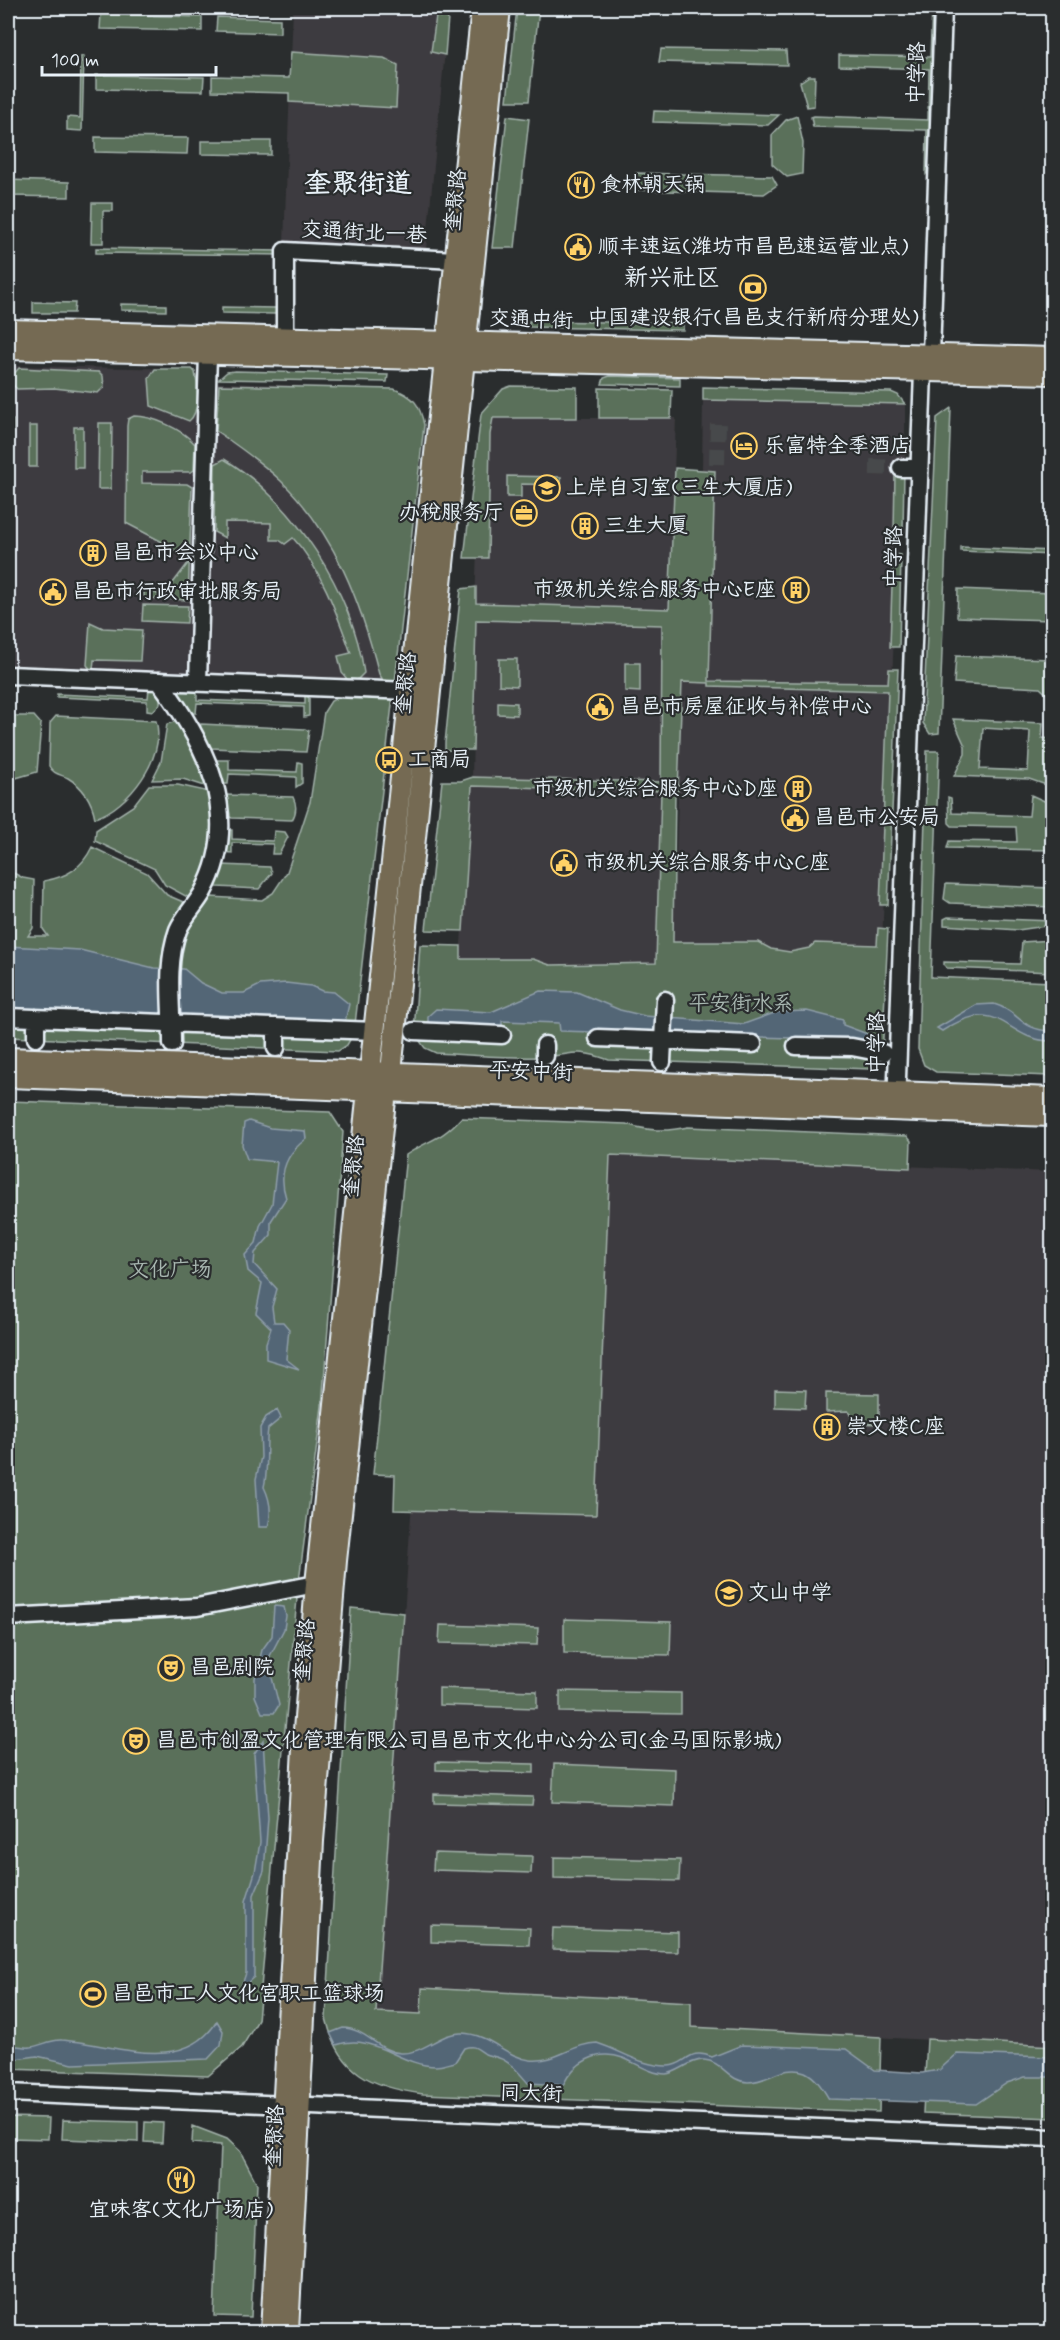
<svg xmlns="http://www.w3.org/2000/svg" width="1060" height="2340" font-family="Mynerve,'LXGW WenKai TC',sans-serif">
<rect width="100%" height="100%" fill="#2a2d2e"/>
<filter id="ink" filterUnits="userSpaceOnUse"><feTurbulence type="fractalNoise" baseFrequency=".0167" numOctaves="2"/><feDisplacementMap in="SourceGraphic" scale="12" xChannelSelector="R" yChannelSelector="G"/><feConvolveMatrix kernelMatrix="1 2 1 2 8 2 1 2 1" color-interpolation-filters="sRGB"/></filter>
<g filter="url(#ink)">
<path fill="#3e3b3f" d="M293,8H449L426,250L284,243Z
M8,366L192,369L196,375V382L394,389L413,398L419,405L424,425L395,682L8,666Z
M703,400L905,404V462L900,474L882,945L815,943L809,948L789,952L771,949L758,942H673L682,682H709L715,471L702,470Z
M493,418H676L669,609L475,603L481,444Z
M676,615L662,787L656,963L550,965L533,959H460L472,783L475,620Z
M437,1147L1052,1172V2046L376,2012Z"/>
<path fill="#5a705a" stroke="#a1b0a9" stroke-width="1.5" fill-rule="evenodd" d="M517,8H539L529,101H507Z
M932,8H937L931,168L926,174L927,130L813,127L811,117L814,116L928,120L929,69L839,66V55L930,57Z
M101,14L202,17V31L100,29Z
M436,16L448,18L445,55L431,52Z
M217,17L280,19V33L216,31Z
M661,49L786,51L787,65L659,62Z
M291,52L384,58L398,65L396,108L289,102V93L212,91V76L289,78Z
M81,56H84L82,131L67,130V117L80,118Z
M96,75L204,77L203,91L96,89Z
M809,76H815L814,106L807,107L800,82Z
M654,111L779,115L768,125L653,122Z
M507,116L529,119L515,248H492Z
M797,116L803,143L802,174L787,177L772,164V135L786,120Z
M95,137L188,138L187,154L95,152Z
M201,141H271V155L201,154Z
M636,173L772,176L777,185L764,194L634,190Z
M8,180L69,182V197L8,196Z
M92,203H113V211H103V243H91Z
M96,248L283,251L284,255L96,253Z
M33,302L75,303L74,313H33Z
M121,304L166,305V311L121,310Z
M222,307L276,308V314L222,313Z
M529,321L683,323V330L529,327Z
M19,368L99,372L103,376L104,387L98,393L54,388L17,389L13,385L11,377Z
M155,369H192L195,372C198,385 200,413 189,421L151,406L149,378Z
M235,371L388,375L387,382L219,379L227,372Z
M610,376L680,378V386L602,384L604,378Z
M219,385L394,389C414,396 420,405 424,425L395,682L383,680L379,674C361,603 335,533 281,481C261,462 238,446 216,431Z
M511,386L577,387V418H493L490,434L488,558H464L481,414L503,389Z
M703,387L891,392L898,395L905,404L703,400Z
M599,388L672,390L671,418H599Z
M951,408L939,733L930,734L923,723L937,418Z
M134,416C153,416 182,429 195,444L194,470L191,472H142V483L187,484L192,487L188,600L144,598V589L163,596L189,562L168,545L126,523L127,426L128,419Z
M8,420H13L12,486H8Z
M99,423H112L111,489H98Z
M29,426H37V467H29Z
M74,427H83V468H74Z
M224,459C293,499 354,594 364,673L357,680H348L342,673L338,656L351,653C337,614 321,568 293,538L285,544L279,540H271V523L225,522V538L214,532L215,464Z
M675,468L715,471L709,681L888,683L889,669H898L888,905H880L888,691L709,686V683L682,682L678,791H675L673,942H758L771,949L790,952L809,948L815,943L877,945L878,928L888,929L882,1058L871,1069L609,1060C573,1047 573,1056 540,1057C505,1058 470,1055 436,1053L425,1048L414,1033L420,945L461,946V959H533L550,965L656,963L661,791L472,786L463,931L426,930L442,781H461L473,777L661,782L662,625L476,620L473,750H445V743L461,589L476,587V603L669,609Z
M895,473H904L903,531H894Z
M507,476L561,477V485L521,484V497H507Z
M961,547L1052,551V555L961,551Z
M893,554L901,555L899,647H890Z
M958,589L1052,593V620L957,617Z
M143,605L188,606L187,623L142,621Z
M90,622L103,628L142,630L140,661L94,660L93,669L91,670L87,665Z
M956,656L1052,659V699L1040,688L954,683Z
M499,659H517V686L499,685Z
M625,663H640V692L625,691Z
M149,688L160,694V704L153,711L147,710V701L57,697V694L148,698Z
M178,688L197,690V700L305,704V694L309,698V716L304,717V707L197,703L196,713H191L175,694Z
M343,695L393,696L354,1033L347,1045L338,1051L8,1037V870L23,878L34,880L33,928L28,936H48L43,929L44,881C67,877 82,868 92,847L147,873L167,895L188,904L181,940L203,902L211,897L262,900L273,893L287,872L310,802L324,712L331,701Z
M498,702L517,703V715L498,714Z
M8,716H34L41,724L37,772L16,778L8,784Z
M56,716L156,721C167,756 128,808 95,818C92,801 83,787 68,778C60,774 54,775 49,766L50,723Z
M953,719L1043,723L1042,738L1052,739V787L1029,779L954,776L965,754V746ZM983,728L1030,731L1028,771L980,769Z
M174,722L184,726L208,787L183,779L152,780L161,762L167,724Z
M201,724L305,729L309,731L306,752L211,748L200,730Z
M927,751H939L931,977L1052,982V1076L936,1072L924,1065L918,1049Z
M217,760H229V770L297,772L298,762L302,763V783L296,787V777L229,774L228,784H222L215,762Z
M149,785H178L210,792C215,835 208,860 193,900L165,885L155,869L95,841L96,830L133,806Z
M225,795L293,797C297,805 297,812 292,820L232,818L227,816Z
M1031,795L1049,803L1052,850L947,848L949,841L1017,842L1016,827L952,826L949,823L948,797L951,798L952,813L1029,816Z
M227,830H232V839L273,841L274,831L285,832L288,837L279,854H272L273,844L232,843V853L223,852Z
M222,865L270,867L272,873L259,889L217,887L213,885Z
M946,884L1052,888V907L950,903L944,899Z
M948,917L1052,921V925L1018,930L944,925V919Z
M1052,940V972L947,968L944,965V962L1020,964L1022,942Z
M8,1101L330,1112L343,1132L322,1406L298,1588L258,2020L242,2047L208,2076L8,2069Z
M461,1118L626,1124C648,1131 665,1132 688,1127L907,1136L911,1141L910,1168L610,1155L596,1515L394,1510L395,1475L373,1474L406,1155C429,1139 440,1141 461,1118Z
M775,1389L806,1390L805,1408L775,1407Z
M826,1393L879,1394V1424L851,1423V1414L848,1411L826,1412Z
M351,1608L404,1613L376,2012L421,2014L422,1988L691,2002V2027L881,2037L879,2112L423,2094C371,2087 339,2073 326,2018Z
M564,1619L671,1622L670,1655L564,1653Z
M440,1625L538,1628L537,1645L439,1643Z
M439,1688L537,1691V1708L439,1705Z
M560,1691L681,1693V1714L560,1712Z
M436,1762L534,1764V1773L436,1770Z
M554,1764L675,1769L674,1806L552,1802Z
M434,1794L533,1797L532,1805L434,1803Z
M434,1853L532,1856L531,1873L433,1870Z
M554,1857L680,1860L679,1881L554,1878Z
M431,1925L530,1928L529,1945L431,1942Z
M553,1928L678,1932V1952L552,1949Z
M927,2039L1052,2046V2118L923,2113Z
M8,2117L49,2118L48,2139L8,2138Z
M63,2120L138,2122V2142L62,2139Z
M145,2122L163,2123L162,2143L144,2142Z
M193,2126L227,2139L240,2151L257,2184L251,2317L214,2316L221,2145L192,2143Z"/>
<path fill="#536676" stroke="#8f9eaa" stroke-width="1.5" d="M8,946L80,950L154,968L184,969L201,983L222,993H244L260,985L286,983L311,986L322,991L334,992L349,1004L345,1022L337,1025L8,1013Z
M540,991L577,992L620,1010L645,1016L744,1024L777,1012L807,1011L843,1020V1025L870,1035L873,1038L872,1048L793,1042L792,1038L560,1031L559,1023L502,1021V1031L428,1029V1016L436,1009L491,1012Z
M994,1004C1021,1012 1019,1030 1052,1031V1041C1003,1041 1003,992 942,1031L937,1028L976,1005Z
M249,1121L270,1128L305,1131L306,1139C286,1154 278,1174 286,1198L271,1221V1235L255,1253L254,1264L277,1289L272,1307L274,1322H283L289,1329L286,1359L299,1369L266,1359V1343L271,1328L256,1313L262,1283L248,1271L245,1255L256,1243L260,1226L272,1204L277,1162L247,1159L242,1145L244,1123Z
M277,1410L281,1418L268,1429C265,1448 269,1467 264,1487C270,1499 272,1513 268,1527H259L256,1479L261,1457L260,1428L266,1417Z
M274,1606L284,1607L286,1616L284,1629L270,1656L269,1666L279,1705L274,1713H262L255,1696V1678L262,1650L272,1636Z
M263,1740L268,1818L264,1871L254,1895V1977L241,1988L246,1973V1901L255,1872L260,1842L254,1754Z
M217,2021L223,2031L221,2045L208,2059L73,2064L37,2056L8,2060V2045C15,2045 23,2048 31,2047C41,2046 51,2039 62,2040C111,2043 184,2076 217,2021Z
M343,2028C366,2028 378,2052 401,2053C424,2054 440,2032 462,2033C490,2034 506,2057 530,2060C555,2063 574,2043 597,2043C622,2051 641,2066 668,2066C687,2065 688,2047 712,2057L742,2045L846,2049L875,2070L922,2073L939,2070L957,2054L1052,2057V2077H1025L1007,2083L976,2104L829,2099C823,2089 816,2077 805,2072C783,2064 769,2082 748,2082C729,2082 722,2061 704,2060C691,2059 678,2073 666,2074C651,2074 636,2063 623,2058C597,2049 574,2062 563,2085L528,2083C520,2074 511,2062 499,2058C494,2056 489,2056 485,2054C476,2048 475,2045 464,2048L455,2062C449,2063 442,2066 436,2066C399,2066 374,2032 336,2045L330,2033Z"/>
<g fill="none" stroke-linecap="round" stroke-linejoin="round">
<path stroke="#464a4c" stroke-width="16" stroke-dasharray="16 8" stroke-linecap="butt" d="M717,464L718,421
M870,467L901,468"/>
<g stroke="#e8f1f8" stroke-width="21">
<path id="minor" d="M285,338V251L455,260
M901,468H919
M8,675L410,691
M159,681C205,742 244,816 203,892C196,905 184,916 178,930C165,965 172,1008 172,1044
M198,682L208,355
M8,1017L375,1031
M36,1018V1038
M414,1031L502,1035
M598,1038L753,1044
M545,1045V1056
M796,1046L852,1047L883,1053
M276,1048V1027
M662,1062L665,1000
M896,1105L923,372L931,355L943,8
M8,1617L197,1607L316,1584
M8,2093L1052,2138"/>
</g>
<g stroke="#e8f1f8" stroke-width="24">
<path id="major" d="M8,330L1052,358
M8,349L1052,374
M8,1058L1052,1098
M8,1077L1052,1116
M271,2332L304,1730L316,1584L482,8
M288,2332L313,1841L336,1561L386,1091L391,1072L500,8"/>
</g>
<use href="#minor" stroke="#2a2d2e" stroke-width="16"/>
<use href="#major" stroke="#746b52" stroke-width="20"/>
</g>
</g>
<defs>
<g id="restaurant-ring" transform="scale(1.35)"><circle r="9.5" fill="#2a2d2e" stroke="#ffd166" stroke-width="1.5"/><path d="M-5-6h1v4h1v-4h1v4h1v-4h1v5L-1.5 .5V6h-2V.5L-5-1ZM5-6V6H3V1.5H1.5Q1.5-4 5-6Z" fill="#ffd166"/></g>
<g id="civic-ring" transform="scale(1.35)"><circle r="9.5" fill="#2a2d2e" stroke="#ffd166" stroke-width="1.5"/><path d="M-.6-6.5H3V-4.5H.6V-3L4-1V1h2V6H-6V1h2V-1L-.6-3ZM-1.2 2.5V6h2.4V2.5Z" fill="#ffd166"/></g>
<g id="bank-ring" transform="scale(1.35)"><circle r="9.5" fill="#2a2d2e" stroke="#ffd166" stroke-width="1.5"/><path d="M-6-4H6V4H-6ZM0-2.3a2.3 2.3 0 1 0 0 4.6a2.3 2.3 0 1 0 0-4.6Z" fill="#ffd166"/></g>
<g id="hotel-ring" transform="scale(1.35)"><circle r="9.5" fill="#2a2d2e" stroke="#ffd166" stroke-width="1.5"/><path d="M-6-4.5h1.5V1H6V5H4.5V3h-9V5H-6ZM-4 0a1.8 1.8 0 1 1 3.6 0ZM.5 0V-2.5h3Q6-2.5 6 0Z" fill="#ffd166"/></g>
<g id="school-ring" transform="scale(1.35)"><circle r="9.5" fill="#2a2d2e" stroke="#ffd166" stroke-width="1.5"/><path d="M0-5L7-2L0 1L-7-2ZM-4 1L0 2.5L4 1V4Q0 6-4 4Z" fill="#ffd166"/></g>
<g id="office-ring" transform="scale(1.35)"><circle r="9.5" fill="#2a2d2e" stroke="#ffd166" stroke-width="1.5"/><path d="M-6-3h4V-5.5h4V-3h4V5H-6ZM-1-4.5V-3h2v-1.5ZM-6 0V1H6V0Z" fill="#ffd166"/></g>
<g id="building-ring" transform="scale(1.35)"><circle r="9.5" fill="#2a2d2e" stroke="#ffd166" stroke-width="1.5"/><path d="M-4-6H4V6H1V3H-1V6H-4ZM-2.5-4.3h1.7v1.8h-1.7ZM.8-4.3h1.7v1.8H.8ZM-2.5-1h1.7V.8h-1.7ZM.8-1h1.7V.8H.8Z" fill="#ffd166"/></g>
<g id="bus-ring" transform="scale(1.35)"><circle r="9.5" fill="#2a2d2e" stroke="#ffd166" stroke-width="1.5"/><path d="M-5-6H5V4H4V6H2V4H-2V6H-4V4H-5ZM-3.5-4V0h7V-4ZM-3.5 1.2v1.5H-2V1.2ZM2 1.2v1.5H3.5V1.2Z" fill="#ffd166"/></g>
<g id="theatre-ring" transform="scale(1.35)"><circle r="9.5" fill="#2a2d2e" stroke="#ffd166" stroke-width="1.5"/><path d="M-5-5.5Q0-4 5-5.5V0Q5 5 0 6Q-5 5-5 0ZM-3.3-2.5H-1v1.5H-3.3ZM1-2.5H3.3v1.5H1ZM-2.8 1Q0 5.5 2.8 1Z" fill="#ffd166"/></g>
<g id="stadium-ring" transform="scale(1.35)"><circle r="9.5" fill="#2a2d2e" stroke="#ffd166" stroke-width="1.5"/><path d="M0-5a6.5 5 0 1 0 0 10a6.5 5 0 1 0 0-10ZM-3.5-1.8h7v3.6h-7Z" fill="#ffd166"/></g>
</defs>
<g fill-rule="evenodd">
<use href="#restaurant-ring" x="581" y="185"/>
<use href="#civic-ring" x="578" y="247"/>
<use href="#bank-ring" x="753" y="288"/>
<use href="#hotel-ring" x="744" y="446"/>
<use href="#school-ring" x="547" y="488"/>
<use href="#office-ring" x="524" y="513"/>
<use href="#building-ring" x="585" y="526"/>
<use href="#building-ring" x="93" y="553"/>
<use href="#building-ring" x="796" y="590"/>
<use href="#civic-ring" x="53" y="592"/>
<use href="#civic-ring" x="600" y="707"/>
<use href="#bus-ring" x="389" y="760"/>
<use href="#building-ring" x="798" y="789"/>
<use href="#civic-ring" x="795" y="818"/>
<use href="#civic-ring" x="564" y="863"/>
<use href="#building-ring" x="827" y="1427"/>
<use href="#school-ring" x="729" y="1593"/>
<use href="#theatre-ring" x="171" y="1668"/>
<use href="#theatre-ring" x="136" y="1741"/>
<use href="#stadium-ring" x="93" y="1994"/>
<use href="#restaurant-ring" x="181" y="2180"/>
</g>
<g text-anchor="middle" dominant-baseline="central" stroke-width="4.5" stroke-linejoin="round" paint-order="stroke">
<g font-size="21" fill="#e8f1f8" stroke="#2a2d2e">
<text transform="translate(917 73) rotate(-88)">中学路</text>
<text transform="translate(456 200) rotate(-84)">奎聚路</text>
<text transform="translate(364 233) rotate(3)">交通街北一巷</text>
<text transform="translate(531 320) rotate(2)">交通中街</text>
<text transform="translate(894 557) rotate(-88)">中学路</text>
<text transform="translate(406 683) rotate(-84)">奎聚路</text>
<text transform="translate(877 1043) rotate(-89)">中学路</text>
<text transform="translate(531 1072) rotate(2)">平安中街</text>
<text transform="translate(354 1166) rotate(-84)">奎聚路</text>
<text transform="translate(305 1650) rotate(-85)">奎聚路</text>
<text transform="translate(531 2094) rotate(2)">同大街</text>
<text transform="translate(275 2136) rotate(-87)">奎聚路</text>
</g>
<g font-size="21" fill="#e8f1f8" stroke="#2a2d2e" text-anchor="start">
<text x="600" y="185">食林朝天锅</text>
<text x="598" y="247">顺丰速运(潍坊市昌邑速运营业点)</text>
<text x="753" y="318" text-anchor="middle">中国建设银行(昌邑支行新府分理处)</text>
<text x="764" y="446">乐富特全季酒店</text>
<text x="566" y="488">上岸自习室(三生大厦店)</text>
<text x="504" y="513" text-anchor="end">办税服务厅</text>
<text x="604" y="526">三生大厦</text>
<text x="112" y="553">昌邑市会议中心</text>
<text x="776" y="590" text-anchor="end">市级机关综合服务中心E座</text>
<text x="72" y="592">昌邑市行政审批服务局</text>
<text x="620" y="707">昌邑市房屋征收与补偿中心</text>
<text x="408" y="760">工商局</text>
<text x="778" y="789" text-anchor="end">市级机关综合服务中心D座</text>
<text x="814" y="818">昌邑市公安局</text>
<text x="584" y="863">市级机关综合服务中心C座</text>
<text x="846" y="1427">崇文楼C座</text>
<text x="748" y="1593">文山中学</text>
<text x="190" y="1668">昌邑剧院</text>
<text x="156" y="1741">昌邑市创盈文化管理有限公司昌邑市文化中心分公司(金马国际影城)</text>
<text x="112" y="1994">昌邑市工人文化宫职工篮球场</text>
<text x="181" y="2210" text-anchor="middle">宜味客(文化广场店)</text>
</g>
<g font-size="21" fill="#a8b7b1" stroke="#2a2d2e">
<text x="741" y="1004">平安街水系</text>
<text x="170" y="1270">文化广场</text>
</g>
<g font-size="24" fill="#e8f1f8" stroke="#2a2d2e">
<text x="672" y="278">新兴社区</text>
</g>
<g font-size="27" font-weight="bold" fill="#e8f1f8" stroke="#2a2d2e">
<text x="358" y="184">奎聚街道</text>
</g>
</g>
<rect width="1060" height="2340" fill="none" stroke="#2a2d2e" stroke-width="30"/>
<rect x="15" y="15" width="1030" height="2310" fill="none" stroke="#e8f1f8" stroke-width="2" filter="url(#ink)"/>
<path d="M42 66v9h174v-9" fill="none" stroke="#e8f1f8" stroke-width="3"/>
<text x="51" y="66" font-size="18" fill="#e8f1f8" stroke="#2a2d2e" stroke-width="4.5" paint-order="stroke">100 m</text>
</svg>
